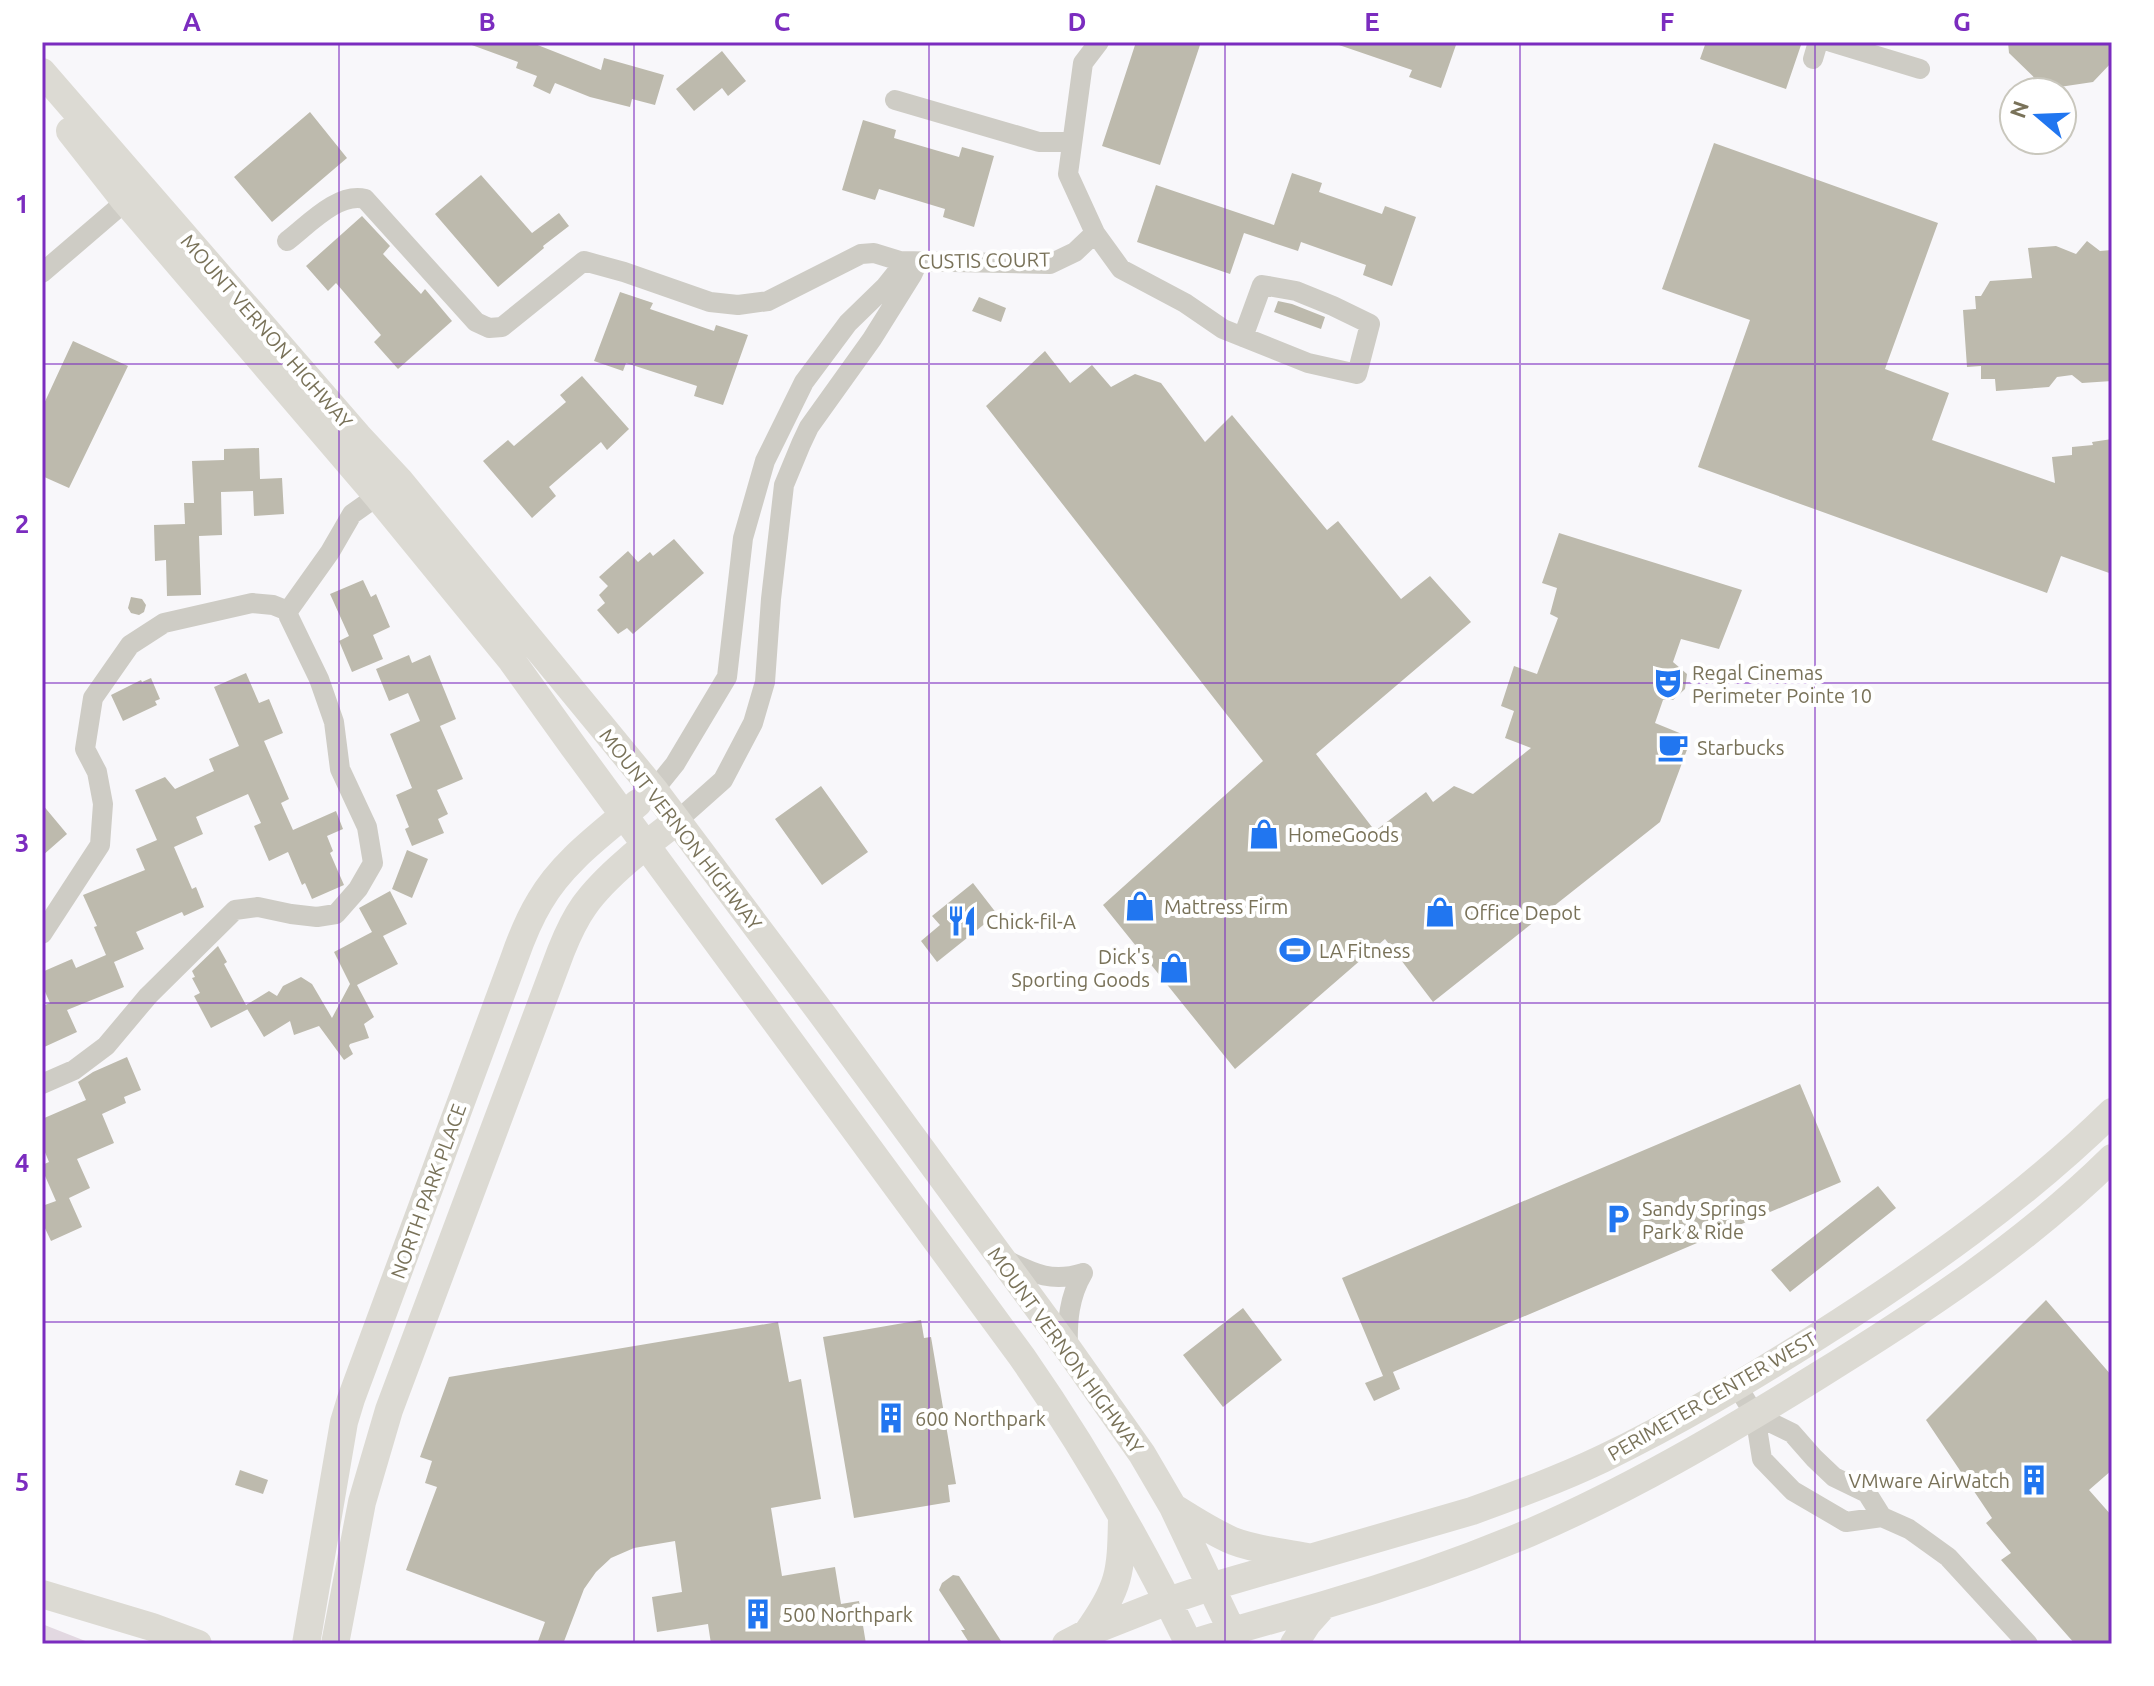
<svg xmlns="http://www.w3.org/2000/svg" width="2154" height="1686" font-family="Ubuntu,sans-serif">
<rect width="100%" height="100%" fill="#f8f7fa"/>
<path fill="#e2d8e1" d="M42,1624L93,1644H42Z"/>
<path fill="#bdbaad" d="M469,42H530L601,70L604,58L664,75L655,105L632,99L630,107L590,97L555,83L550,94L533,86L537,76L516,68L518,62L469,44Z
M1136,42H1190L1200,45L1160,165L1102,146Z
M1339,42H1457L1441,88L1409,77L1412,70L1339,45Z
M1706,42H1791L1801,45L1786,89L1700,59Z
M2008,42H2112V62L2093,82L2046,89L2009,53Z
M722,51L746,81L728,96L722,88L694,111L676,89Z
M310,112L347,158L272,222L234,177Z
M863,120L896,130L894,138L959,157L962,147L994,156L974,227L943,217L945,209L879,189L875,200L842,190Z
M1714,143L1938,223L1885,369L1949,393L1932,440L2055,483L2052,457L2072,455V447L2093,445L2092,442L2112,439V574L2061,556L2047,593L1698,467L1750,320L1662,289Z
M1292,173L1322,183L1319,192L1382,214L1385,206L1416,217L1392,286L1363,275L1366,265L1301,242L1298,251L1244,233L1230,274L1137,242L1156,185L1274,225Z
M481,175L532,233L559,213L569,226L543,246L544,248L498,287L435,214Z
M362,216L390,246L383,254L421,294L425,289L452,321L398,369L374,342L381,335L336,283L328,291L306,266Z
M2087,241L2100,251L2112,250V381L2082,383L2072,375L2057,377L2049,387L1996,391L1995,379H1981V366L1967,367L1963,310L1976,309L1975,296H1981L1990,281L2032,278L2028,248L2056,246L2076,254Z
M620,292L653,303L650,309L714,331L716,325L748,335L723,405L694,396L697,386L626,363L623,371L594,361Z
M979,297L1006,308L1001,322L972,311Z
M1278,301L1292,304L1325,317L1321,329L1274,312Z
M73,341L128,366L69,488L42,476V408Z
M1045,351L1070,383L1092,365L1111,387L1135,374L1161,383L1205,442L1232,415L1327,530L1338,521L1401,599L1430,576L1471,622L1316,754L1375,831L1426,792L1433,802L1454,786L1473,794L1531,748L1505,738L1514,711L1501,706L1514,666L1537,674L1558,618L1550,614L1557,588L1542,583L1559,533L1742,590L1719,649L1681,639L1673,662L1687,674L1685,689L1673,700H1663L1655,723L1682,734L1688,747L1660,822L1433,1002L1385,939L1235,1069L1103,905L1263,761L986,406Z
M582,376L629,429L607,450L601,442L549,487L556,496L532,518L483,461L508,440L514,446L566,402L560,395Z
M259,448L260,479L282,478L284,514L254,516L253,491L221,492L222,535L199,536L201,595L167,596L166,560L155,561L154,525L185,524L184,503H194L192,461L224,460V449Z
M674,539L704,573L633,634L627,628L618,634L597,610L605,603L599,595L608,586L599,577L628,551L638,562L650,552L653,556Z
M363,580L371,597L376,594L390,627L373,635L383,659L352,672L339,641L349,636L330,594Z
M131,597L142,599L146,605L144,612L139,615L131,613L128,608Z
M409,655L412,663L430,655L456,719L440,726L463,779L437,790L448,814L438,819L444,833L412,846L405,829L409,827L396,795L412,788L390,734L420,721L408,693L389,701L376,669Z
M246,673L259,703L269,699L283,733L264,741L289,799L281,803L293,830L336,811L343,829L327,836L333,851L330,853L344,885L312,899L305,883L302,885L288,852L269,861L254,826L261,823L248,794L196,817L203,834L174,847L192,889L196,887L204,907L184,916L182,912L136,932L144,949L114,962L124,987L67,1010L77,1032L42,1048V1006L50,1003L42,985V972L72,959L76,968L106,955L94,927L97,926L83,895L145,870L136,849L157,840L135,790L165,777L175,789L214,771L209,759L239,746L214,687Z
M151,678L160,699L155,701L157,705L123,721L111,695L141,680L142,682Z
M821,786L868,852L822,885L775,819Z
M42,804L67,834L42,856Z
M407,850L428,859L412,898L392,889Z
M973,883L997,914L937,962L921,941L940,925L932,916Z
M390,891L407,924L383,936L398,964L357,985L374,1017L364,1024L369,1038L350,1044L349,1046L353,1054L344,1060L319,1026L294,1035L290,1021L264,1037L246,1007L248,1009L211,1028L194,996L200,993L192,978L195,977L192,971L218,946L227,962L224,964L246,1005L269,991L277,996L283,986L301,977L312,984L332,1018L350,984L334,952L372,932L359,908Z
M127,1057L141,1090L124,1097L126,1103L102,1114L114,1143L77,1159L90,1188L69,1198L82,1227L51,1241L42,1222V1206L56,1201L42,1169V1165L49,1162L42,1145V1119L86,1100L78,1082L93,1072Z
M1800,1084L1841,1182L1393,1372L1400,1389L1374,1401L1365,1383L1383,1376L1342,1278Z
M1878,1186L1896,1208L1790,1292L1771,1270Z
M2046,1300L2112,1376V1470L2089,1490L2112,1516V1644H2075L2001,1560L2011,1553L1986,1523L1992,1518L1926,1420Z
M1243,1308L1282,1360L1223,1407L1183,1355Z
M921,1320L924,1338L931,1337L956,1484L948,1485L950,1502L854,1518L823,1337Z
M778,1322L789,1382L801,1379L821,1499L771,1508L782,1576L835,1567L841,1604L859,1601L866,1644H723V1642L711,1644L708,1624L657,1632L652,1597L682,1592L675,1541L634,1548L611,1558L596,1572L584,1589L563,1644H537L545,1622L406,1570L437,1487L425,1483L432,1461L420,1457L449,1377Z
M240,1470L268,1480L263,1494L235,1485Z
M953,1575L959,1576L1003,1644H970L961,1630H965L939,1590L942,1583Z"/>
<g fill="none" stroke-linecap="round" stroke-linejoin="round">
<path stroke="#ceccc5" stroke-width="20" d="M1831,42L1920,69
M1813,59L1818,42
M895,100L1039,142H1071
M1095,233L1121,269L1185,303L1223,329L1308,363L1357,374L1370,324L1333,306L1296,291L1262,285L1243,337
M287,241C308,225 338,192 365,199L476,322L489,328L502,327L584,261L624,272L710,302L738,305L768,301L861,254L874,253L900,261L1050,264L1075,252L1095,233L1068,174L1083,63L1099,42
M42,273L133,195
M288,611L330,552L352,514L386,490
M654,790L675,764L727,677L743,538L765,461L804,382L848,323L885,287L897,272L900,261
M677,821L723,780L753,723L765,682L771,599L784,485L801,444L809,427L872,339L912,275L918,262
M42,934L100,845L103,804L97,772L85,749L93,698L130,645L164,623L252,603L273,605L288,611L289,617L319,679L334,722L340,769L367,827L373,863L358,889L336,914L317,917L291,914L258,907L235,910L148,996L106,1046L74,1070L42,1084
M1004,1259C1033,1273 1051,1283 1083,1273
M1068,1349C1067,1321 1069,1297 1083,1273
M1737,1386L1755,1415L1792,1433L1814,1458L1834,1477L1867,1493L1882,1517L1909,1529L1948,1557L2028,1644
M1755,1415L1762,1459L1793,1491L1846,1522L1882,1517"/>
<path stroke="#dcdad3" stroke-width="28" d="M42,72L358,436L399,480L654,790L825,1018L1068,1349L1142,1454L1173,1507L1238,1644
M70,131L125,201L378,497L512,661L573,746L1022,1357C1086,1449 1140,1543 1189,1644
M1173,1507C1192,1519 1212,1532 1233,1541C1256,1550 1282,1552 1307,1557
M42,1594L152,1627L198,1644
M1087,1633C1120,1587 1121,1573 1122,1518
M306,1644L344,1422L351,1399L514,959C521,939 529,919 540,901C563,861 603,833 638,803
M335,1644L362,1502L389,1410L561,951C567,936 574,920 584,906C605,876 648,843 677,821
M1066,1644L1087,1633L1168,1601L1210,1587L1472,1511C1516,1495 1560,1479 1602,1459C1677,1423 1748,1380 1818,1336C1922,1270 2024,1198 2112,1112
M1190,1644C1234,1630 1279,1618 1324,1605C1393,1585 1462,1561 1529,1533C1629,1490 1724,1434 1816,1377C1920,1313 2025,1244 2112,1158
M1294,1644L1307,1624L1324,1605"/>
</g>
<path fill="none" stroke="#7b2cbf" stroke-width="2" stroke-opacity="0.55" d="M339,42V1644M634,42V1644M929,42V1644M1225,42V1644M1520,42V1644M1815,42V1644M42,364H2112M42,683H2112M42,1003H2112M42,1322H2112"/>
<defs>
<g id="theatre-bare" transform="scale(2.4)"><path d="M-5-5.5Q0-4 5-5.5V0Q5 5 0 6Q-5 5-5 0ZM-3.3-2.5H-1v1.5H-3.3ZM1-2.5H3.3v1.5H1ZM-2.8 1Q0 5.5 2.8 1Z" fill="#2176f0" stroke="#fff" stroke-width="2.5" paint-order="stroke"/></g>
<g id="cafe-bare" transform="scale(2.4)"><path d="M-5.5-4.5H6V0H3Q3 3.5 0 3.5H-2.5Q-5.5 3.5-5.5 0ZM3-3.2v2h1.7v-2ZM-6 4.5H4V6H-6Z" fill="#2176f0" stroke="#fff" stroke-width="2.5" paint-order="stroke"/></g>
<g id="shop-bare" transform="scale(2.4)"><path d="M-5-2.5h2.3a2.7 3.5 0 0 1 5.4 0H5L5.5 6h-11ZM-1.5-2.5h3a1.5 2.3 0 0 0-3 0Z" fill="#2176f0" stroke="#fff" stroke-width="2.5" paint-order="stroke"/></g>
<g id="restaurant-bare" transform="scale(2.4)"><path d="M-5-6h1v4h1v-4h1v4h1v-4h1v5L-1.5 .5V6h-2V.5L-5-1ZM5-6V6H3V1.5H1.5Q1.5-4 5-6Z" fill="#2176f0" stroke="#fff" stroke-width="2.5" paint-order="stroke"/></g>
<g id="stadium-bare" transform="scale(2.4)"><path d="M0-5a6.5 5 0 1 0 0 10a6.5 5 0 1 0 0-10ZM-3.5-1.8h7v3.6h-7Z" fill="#2176f0" stroke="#fff" stroke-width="2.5" paint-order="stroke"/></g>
<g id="parking-bare" transform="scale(2.4)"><path d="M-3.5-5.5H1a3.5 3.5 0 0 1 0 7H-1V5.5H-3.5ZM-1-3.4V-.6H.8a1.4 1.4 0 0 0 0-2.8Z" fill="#2176f0" stroke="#fff" stroke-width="2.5" paint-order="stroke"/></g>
<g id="building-bare" transform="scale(2.4)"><path d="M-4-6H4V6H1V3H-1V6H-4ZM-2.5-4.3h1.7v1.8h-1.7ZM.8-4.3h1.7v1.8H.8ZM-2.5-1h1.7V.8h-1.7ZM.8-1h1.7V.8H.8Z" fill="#2176f0" stroke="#fff" stroke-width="2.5" paint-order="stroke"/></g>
</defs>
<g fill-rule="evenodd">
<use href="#theatre-bare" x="1668" y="683"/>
<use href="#cafe-bare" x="1673" y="747"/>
<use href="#shop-bare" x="1264" y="834"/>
<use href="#shop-bare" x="1140" y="906"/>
<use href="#shop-bare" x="1440" y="912"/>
<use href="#restaurant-bare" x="962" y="921"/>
<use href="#stadium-bare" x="1295" y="950"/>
<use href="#shop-bare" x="1174" y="968"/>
<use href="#parking-bare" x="1618" y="1219"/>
<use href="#building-bare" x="891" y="1418"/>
<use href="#building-bare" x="2034" y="1480"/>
<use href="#building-bare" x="758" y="1614"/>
</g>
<g text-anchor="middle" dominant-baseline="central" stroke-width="8" stroke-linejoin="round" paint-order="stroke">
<g font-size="20" fill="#797259" stroke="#fff">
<text transform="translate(984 260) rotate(-1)">CUSTIS COURT</text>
<text transform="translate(267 331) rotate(49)">MOUNT VERNON HIGHWAY</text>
<text transform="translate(681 829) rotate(52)">MOUNT VERNON HIGHWAY</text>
<text transform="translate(428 1191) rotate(-70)">NORTH PARK PLACE</text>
<text transform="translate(1066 1350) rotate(54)">MOUNT VERNON HIGHWAY</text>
<text transform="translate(1712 1396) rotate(-30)">PERIMETER CENTER WEST</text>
</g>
<g font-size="20" fill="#797259" stroke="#fff" text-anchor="start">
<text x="1692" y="672">Regal Cinemas<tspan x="1692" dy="23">Perimeter Pointe 10</tspan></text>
<text x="1697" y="747">Starbucks</text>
<text x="1288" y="834">HomeGoods</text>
<text x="1164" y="906">Mattress Firm</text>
<text x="1464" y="912">Office Depot</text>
<text x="986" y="921">Chick-fil-A</text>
<text x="1319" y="950">LA Fitness</text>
<text x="1150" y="956" text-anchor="end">Dick's<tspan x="1150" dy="23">Sporting Goods</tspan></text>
<text x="1642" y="1208">Sandy Springs<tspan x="1642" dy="23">Park &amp; Ride</tspan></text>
<text x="915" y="1418">600 Northpark</text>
<text x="2010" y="1480" text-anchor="end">VMware AirWatch</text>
<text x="782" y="1614">500 Northpark</text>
</g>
</g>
<rect width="2154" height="1686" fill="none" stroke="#ffffff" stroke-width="88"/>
<g transform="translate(2038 116) rotate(289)"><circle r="38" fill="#ffffff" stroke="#c9c7bd" stroke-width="2"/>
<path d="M0-6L14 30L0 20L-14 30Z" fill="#2176f0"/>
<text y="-12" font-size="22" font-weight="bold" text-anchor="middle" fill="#797259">N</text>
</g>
<rect x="44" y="44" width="2066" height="1598" fill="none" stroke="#7b2cbf" stroke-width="3"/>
<g font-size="26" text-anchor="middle" font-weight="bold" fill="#7b2cbf">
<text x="192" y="31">A</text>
<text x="487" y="31">B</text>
<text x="782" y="31">C</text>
<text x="1077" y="31">D</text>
<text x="1372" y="31">E</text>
<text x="1667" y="31">F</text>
<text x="1962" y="31">G</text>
<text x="22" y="213">1</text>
<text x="22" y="533">2</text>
<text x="22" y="852">3</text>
<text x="22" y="1172">4</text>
<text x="22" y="1491">5</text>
</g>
</svg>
